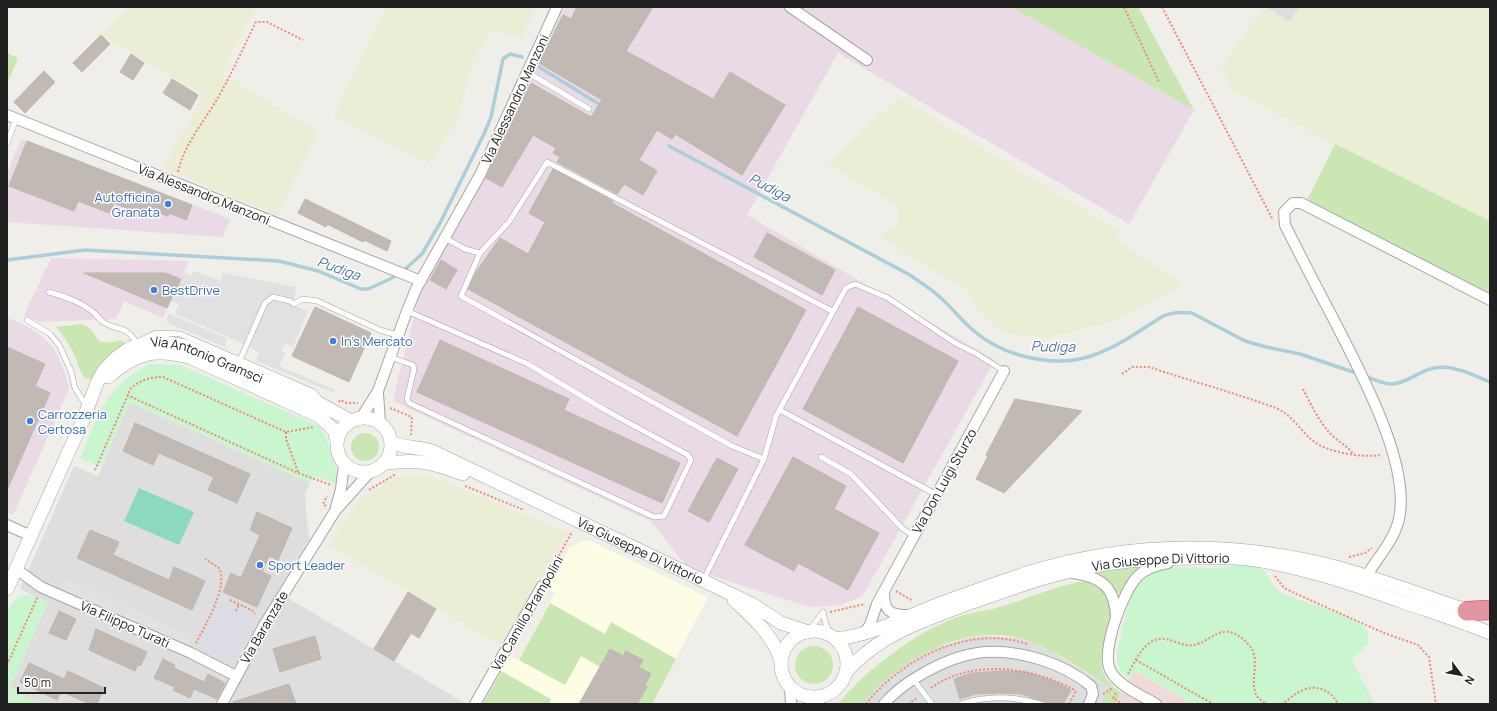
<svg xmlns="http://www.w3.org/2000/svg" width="1497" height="711" font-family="Manrope,sans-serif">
<rect width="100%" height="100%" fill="#f0eee8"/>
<path fill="#dfdede" d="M1266,7H1300L1289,22Z
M129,402L310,483L305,493L307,523L310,539L278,592L466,704H42L9,688L48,603L20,589L74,466L98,476Z
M984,636L1017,638L1033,643L1054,653L1110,687L1100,704H863L873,691L889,676L902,666L932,649L968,638Z"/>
<path fill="#f0dad9" d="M1134,670L1192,704H1115Z"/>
<path fill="#e9dae6" d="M565,7H1011L1194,110L1129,224L838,53L747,215L995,360L862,597L840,605L809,607L688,568L652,522L393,401L419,296Z
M21,139L230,219L223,237L7,222V174Z
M51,258L189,261L163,318L124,301L116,319L40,322L24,315Z
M7,318L21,323L38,333L54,348L65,373L69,389L13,515L7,512Z"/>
<path fill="#fcfde4" d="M586,540L597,544L708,597L652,704H484L509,655L519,660L555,592L547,587L570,547Z"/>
<path fill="#ebedd5" d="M129,7H256L221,73L318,132L277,215L163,168L204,95L101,35Z
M386,7H535L522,38L491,29L473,60L458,119L429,163L334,116Z
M1264,7L1289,22L1300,7H1490V221L1335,144L1232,90L1222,66Z
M898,97L1120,232L1116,240L1184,285L1115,321L1047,338L1006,334L978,310L967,291L879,236L898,224V206L828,164Z
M408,474H425L569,533L501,644H498L329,545L359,500L393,479Z"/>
<path fill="#cae6b2" d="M1011,7H1138L1194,110Z
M7,53L18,58L7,84Z
M1335,144L1490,221V295L1307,200Z
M82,324C103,332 88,349 121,340L126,345L94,377C91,379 88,380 85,378C82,376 81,371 79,367C74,351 67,340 56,327Z
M351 447a14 14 0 1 1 28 0a14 14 0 1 1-28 0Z
M1141,565L1121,595L1116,592L1108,580L1098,573V571Z
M1078,582C1087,581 1094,583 1101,589C1125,612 1094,644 1103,672C1106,681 1114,687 1121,693L1115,704H1100L1110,687C1081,669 1052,647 1018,638C964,623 895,662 863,704H838C864,671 923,626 964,615C976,611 988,611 1000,607C1026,599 1051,588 1078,582Z
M550,603L605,634L611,622L676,659L652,704H637L647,687L645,685L651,674L639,667L642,660L627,651L623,656L610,649L600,667L581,656L565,685L519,660Z
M795 665a19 19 0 1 1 38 0a19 19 0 1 1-38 0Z
M501,671L551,699L549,704H483Z"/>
<path fill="#c9f6ce" d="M149,364L180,365L319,426C327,436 340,472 336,484L314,476L310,483L130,402L101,467L80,458C99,415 104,388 149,364Z
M1242,563C1247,563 1253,563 1257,565C1267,569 1269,587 1284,594C1301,602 1358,616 1366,629C1369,634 1369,639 1368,644L1353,658V663L1375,704H1193L1135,670L1129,679C1114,669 1115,654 1120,639C1125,621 1128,596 1140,582C1158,560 1190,569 1215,568C1224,568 1233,565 1242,563Z
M23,595H30L48,603L9,688L42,704H7V612L13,602Z"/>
<path fill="#8cdabe" d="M139,488L194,512L179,545L124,521Z"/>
<path fill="#e1e1e1" d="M194,271L221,281L223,273L296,287L293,305L308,311L293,347L285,343L281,351L285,353L279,366L335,390L334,393L256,361L259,352L239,342L175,314L179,304L171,301L184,272L191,276Z
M168,313L226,338L225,347L167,323Z
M65,578L192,637L188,646L60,588Z"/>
<path fill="#dcdce6" d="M218,603L252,619L230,661L199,647Z"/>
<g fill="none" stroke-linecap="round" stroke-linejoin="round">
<path stroke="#abcedb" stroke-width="3.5" d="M539,67L599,104
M669,146L910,275C921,283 933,290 942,299C953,309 963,322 974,331C1004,357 1057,369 1094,355C1119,346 1141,330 1163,316C1173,312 1182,312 1192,313L1245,341L1266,347L1300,354L1359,374
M7,260L85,250L279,261L318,271L361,289H368L390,279L403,271L422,254L440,223L484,134L491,117L503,59L510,54L522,57
M1365,376C1372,379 1383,384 1391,384C1409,384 1421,367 1443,367C1460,368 1475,376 1490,382"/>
</g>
<path fill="#c1bab4" stroke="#c1b5ab" d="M577,7H653L626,51L713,99L730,72L785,105L742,175L675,134L672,139L657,130L639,160L657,171L643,195L624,184L617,194L557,162L560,157L553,153L556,148L533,135L502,187L486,178L531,83L591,117L602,100L539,63L563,15L571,19Z
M101,35L110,44L82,72L73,63Z
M131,54L144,63L133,80L120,72Z
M44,71L55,82L25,113L14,102Z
M172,79L198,95L190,110L163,93Z
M27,141L192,205L186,220L169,213L168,216L150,210L147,216L114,203L109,213L78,201L74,211L9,186Z
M553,169L613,201L612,203L806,310L737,436L468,289L476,272L500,238L528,254L545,222L529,213Z
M305,199L391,241L387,251L364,240L363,242L327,224L326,227L298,213Z
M767,233L835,270L822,295L754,257Z
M441,260L457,270L446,289L430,280Z
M84,273H165L181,279L167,308Z
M315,307L371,333L349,382L292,356Z
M858,307L958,361L903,463L803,409Z
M440,340L569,399L564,410L680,463L662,503L417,392Z
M7,347L45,364L35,386L50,393L7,490Z
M1015,399L1082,411L1004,493L976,479L988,456L986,455Z
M135,423L250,474L237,503L208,490L214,477L159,453L153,465L123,451Z
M793,457L846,486L834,509L879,533L848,590L798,563L794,571L745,545Z
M717,458L738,469L709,522L688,511Z
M257,512L292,528L278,560L269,556L262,572L271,576L257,607L223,592L231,573L241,578L260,535L250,530Z
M90,530L119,542L113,555L169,580L174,567L205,581L192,610L77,558Z
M408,592L436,609L419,638L411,633L394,661L374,649Z
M59,611L76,619L66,640L49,633Z
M96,629L147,652L141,665L137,666L135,671L89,650Z
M315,636L321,659L280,672L273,649Z
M610,649L623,656L626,651L643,660L639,667L651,674L645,685L647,687L637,704H579Z
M163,659L175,665L174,668L204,682L208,674L225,683L217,699L194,689L190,698L173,690L175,687L154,678Z
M29,663L64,679L68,671L104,688L97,704H89L61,691L57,700L20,682Z
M1001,671L1025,672L1053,681L1071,690L1063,704H1051L1021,694L1000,693L976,694L960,699L954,679L972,673Z
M289,684L296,704H233V702Z"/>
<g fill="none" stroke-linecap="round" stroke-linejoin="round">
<g stroke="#a5a5a5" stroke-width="6">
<path id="service" d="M527,72L589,109
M7,143L16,119
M445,238L465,249L480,253L509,222L547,162L832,311
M480,253L461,296L732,446L764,459
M49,292C64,296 79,301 92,311C96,314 99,319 103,322C120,333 124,322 138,345
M27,320L50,334L59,345L71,371L75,388L87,407
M143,339L156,333L180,334L314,392L320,400
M390,357L413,365L414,369L407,399L409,403L654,517L664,516L691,460L688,455L605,410L528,364L407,311
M240,360L265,303L273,297L290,301L294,304L303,299L317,301L380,330L397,335
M780,410L937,495
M821,457L851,474L903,529L914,536
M703,581L764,459L776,416L846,288L855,284L888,298L955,343L975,353L1004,371
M808,632L823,612L826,625L831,636
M913,679L932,704
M961,704C988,695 1013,696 1040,704"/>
</g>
<g stroke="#a5a5a5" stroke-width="12">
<path id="minor" d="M790,7L867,60
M7,115L421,281
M378,393L380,423
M361,418L378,391L407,311L416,289L480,175L557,7
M336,507L341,489L344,464
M7,525L31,536
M16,569L41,587L191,653L236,676
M1073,573C1102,577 1115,587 1116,618
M1366,577C1377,558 1394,541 1399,519C1411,463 1360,372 1335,322C1318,290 1301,257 1285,225L1284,212L1293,203H1301L1490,300
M884,591C884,611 889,615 908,615
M862,635L870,625L877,604L1004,371
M790,687L791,704
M222,704L263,627L335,511L370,472
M475,704L542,586
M816,704L822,697
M884,704C894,692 908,682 922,674C941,663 962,654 985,652C1021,650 1063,663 1091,686L1093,694L1089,704
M1156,704C1141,695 1118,686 1110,670C1101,650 1123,591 1138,576C1146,568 1157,565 1168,563"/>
</g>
<g stroke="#a5a5a5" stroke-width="14">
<g id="tertiary">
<path d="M108,377C136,353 153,348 189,357L319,416L334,430L337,441"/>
<circle cx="364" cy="445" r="27"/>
<path id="s1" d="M391,442C404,448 418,447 432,451L752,604L781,623L808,632"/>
<path d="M385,463C419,459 431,462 463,474"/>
<path id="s2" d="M7,589L83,420L97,383L104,370L117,357L130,348L145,343L158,341L185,346L313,400L351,421"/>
<path d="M734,600C753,618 774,636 781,661"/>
<circle cx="814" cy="664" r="33"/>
<path d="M836,639C875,634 903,618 939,604C968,593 998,583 1027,573C1130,541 1231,540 1336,567C1383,580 1429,598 1475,613"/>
<path id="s3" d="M846,672C879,634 927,619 973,602C1013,588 1053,573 1094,566C1128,560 1162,558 1197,558C1213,558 1231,557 1248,559C1301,566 1352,584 1403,602C1432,612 1461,621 1490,633"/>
</g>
</g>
<g stroke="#d03363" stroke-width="20">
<path id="motorway" d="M1467,611L1490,610"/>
</g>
<path stroke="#f18978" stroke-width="2" stroke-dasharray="2 2" stroke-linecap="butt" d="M1124,7L1159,82
M1162,7L1273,220
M178,172C184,143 206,120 220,94C233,71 244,46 256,22H267L303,40
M1122,374L1132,367H1149C1191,381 1235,393 1276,408C1290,413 1301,431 1312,440C1327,453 1363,458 1382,455
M1303,389C1312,406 1320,425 1335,438C1342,444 1349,447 1354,455
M127,395L298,473L331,485
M339,402L340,400L347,403H358
M390,408L412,417L411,435
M286,432V439L298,472
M95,470L131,388C141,380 150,377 163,377L286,432L314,427
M465,486L524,510
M369,490L396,474
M326,506L323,504L327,496
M1349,557L1365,553L1372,548
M1275,576L1284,588L1301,596L1384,633L1418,645L1429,657L1436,704
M547,577L572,532
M896,591L913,601
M230,600L253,611L255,614
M236,611L239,604
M830,612L865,604
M196,643C205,625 229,586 219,568L205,559
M1136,660L1213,704
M7,665L38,596
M1128,674C1134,663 1140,649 1151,642C1164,634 1174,643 1186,645C1210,649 1220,613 1249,645C1265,662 1240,694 1268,704
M931,688C973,658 1034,667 1076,691
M1116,693L1113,698L1122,704
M1103,694L1113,688
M866,704C901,659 970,624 1027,644
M908,704L917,698
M1069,704L1076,691
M1281,704C1286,702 1290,698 1294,695C1311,683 1328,686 1338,704"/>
<use href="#service" stroke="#fff" stroke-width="5"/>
<use href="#minor" stroke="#fff" stroke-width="10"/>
<use href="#tertiary" stroke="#fff" stroke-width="13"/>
<use href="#motorway" stroke="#e295a1" stroke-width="19"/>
</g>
<g fill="#3f7fe0" stroke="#fff" stroke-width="1.5">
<circle cx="168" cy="204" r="4"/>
<circle cx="154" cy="290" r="4"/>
<circle cx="333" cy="341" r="4"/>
<circle cx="30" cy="421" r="4"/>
<circle cx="260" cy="565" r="4"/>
</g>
<g text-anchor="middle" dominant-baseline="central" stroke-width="3" stroke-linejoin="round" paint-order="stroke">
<g font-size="13" fill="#212121" stroke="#fff">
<text transform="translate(515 99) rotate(-65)">Via Alessandro Manzoni</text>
<text transform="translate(204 194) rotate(22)">Via Alessandro Manzoni</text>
<text stroke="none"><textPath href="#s2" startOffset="355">Via Antonio Gramsci</textPath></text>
<text transform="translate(944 481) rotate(-61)">Via Don Luigi Sturzo</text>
<text stroke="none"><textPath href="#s1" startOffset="273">Via Giuseppe Di Vittorio</textPath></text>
<text stroke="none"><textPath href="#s3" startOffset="340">Via Giuseppe Di Vittorio</textPath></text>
<text transform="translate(527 613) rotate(-60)">Via Camillo Prampolini</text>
<text transform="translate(125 624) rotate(24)">Via Filippo Turati</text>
<text transform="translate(264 627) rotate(-60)">Via Baranzate</text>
</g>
<g font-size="13" fill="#366cbe" stroke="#fff" text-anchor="start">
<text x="160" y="197" text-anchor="end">Autofficina<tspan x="160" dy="15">Granata</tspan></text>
<text x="162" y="290">BestDrive</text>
<text x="341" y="341">In's Mercato</text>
<text x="38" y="414">Carrozzeria<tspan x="38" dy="15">Certosa</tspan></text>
<text x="268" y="565">Sport Leader</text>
</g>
<g font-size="14" font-style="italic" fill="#4f76a3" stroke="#fff">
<text transform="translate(770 187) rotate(28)">Pudiga</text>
<text transform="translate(339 268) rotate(20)">Pudiga</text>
<text transform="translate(1053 346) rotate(1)">Pudiga</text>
</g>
</g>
<rect width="1497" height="711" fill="none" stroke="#212121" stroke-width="16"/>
<g transform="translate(1461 675) rotate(122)" stroke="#ffffff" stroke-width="3" paint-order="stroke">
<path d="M0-3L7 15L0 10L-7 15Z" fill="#212121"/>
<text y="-6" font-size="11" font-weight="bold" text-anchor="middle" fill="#212121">N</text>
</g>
<path d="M18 687v6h87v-6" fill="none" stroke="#212121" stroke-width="2"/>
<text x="24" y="687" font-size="12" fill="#212121" stroke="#ffffff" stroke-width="3" paint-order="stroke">50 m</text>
</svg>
